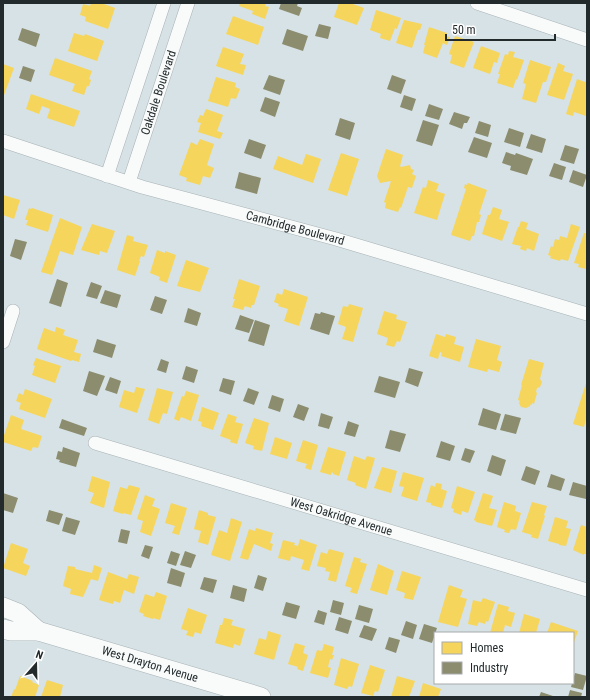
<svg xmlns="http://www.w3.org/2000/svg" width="590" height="700" font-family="'Roboto Condensed',sans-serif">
<rect width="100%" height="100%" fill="#d6e2e5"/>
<path fill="#f6d55c" d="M91,3H101L115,8L108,29L85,21L86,17L80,15L83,4L90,6Z
M240,3H266L265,6L269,7L265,19L252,14L253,11L239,6Z
M339,3H350L364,8L357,25L334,17Z
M376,10L401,18L397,29L395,28L390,41L380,38L381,34L370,30Z
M233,16L264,27L258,45L226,34Z
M404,20L422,24L420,30H418L412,48L396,43Z
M429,27L447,33L446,36L450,37L447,45L443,43L437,58L423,53L425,45H424Z
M74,33L84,36L85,34L104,41L97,61L68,51Z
M455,36L474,42L464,68L450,63L452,55L449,54Z
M481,46L500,53L497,63L494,62L490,74L473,68Z
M223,47L244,54L240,64L246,65L243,75L216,66Z
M509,51L515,52L513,57L524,60L517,80L516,79L513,88L497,83L500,74H498L505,54L508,55Z
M55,58L92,71L89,79L91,80L89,86H87L84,95L72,91L75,84L49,75Z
M530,60L551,67L546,82H543L536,103L522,99L526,84L523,83Z
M558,63L565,66L563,71L573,74L564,100L547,95Z
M3,64L14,68L3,98Z
M216,77L236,83L235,87L240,89L236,99L231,98L228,107L208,101Z
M587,77V112L586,116L574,112L573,116L566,114L577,79L585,82Z
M31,94L80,111L74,127L47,118L50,109L42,106L39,114L26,109Z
M206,109L223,115L217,131L223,133L220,139L198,132L201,123L197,122L200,115L203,116Z
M200,139L214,144L207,165L214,168L210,178L203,176L200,185L186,181L187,178L179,175L191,142L197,145Z
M386,149L403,155L400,166L401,167L410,165L411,169L414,170L412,174L416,176L412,188L408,187L401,208L400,207L398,212L385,208L386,203L384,202L391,181L380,183L377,176Z
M341,153L359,159L347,196L328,190Z
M306,154L321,159L313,183L273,169L278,156L302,165Z
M428,180L439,184L436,191L445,194L437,220L414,213L423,187L426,188Z
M468,183L487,190L479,214L481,215L479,222H477L474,236H472L470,241L451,235L466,189L464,188L465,184L467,185Z
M3,195L20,200L14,219L3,215Z
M493,207L502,210L499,219L509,222L502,241L482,234L488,215H490Z
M29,208L31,209L32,208L53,215L48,232L26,225L28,220H25Z
M60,218L82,227L73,255L60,251L52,275L41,272Z
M521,221L528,223L526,229L539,234L534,251L527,248L526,251L520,249L521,246L512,244L518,227H519Z
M92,224L115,231L107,253L100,251L99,255L81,250Z
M571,224L580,227L568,261L561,259L560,261L550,258L551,256L548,255L551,246L553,247L555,239L559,240L560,236L567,238Z
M584,233L587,234V267L586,269L578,267L579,264L574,263Z
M127,235L134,237L133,241L148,245L144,257L141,256L139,261H140L135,276L117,270Z
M157,250L165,253V251L176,255L167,283L159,280L160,277L150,273Z
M186,260L209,268L200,292L177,286Z
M239,279L260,286L254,305H252L251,308L245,306L243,310L232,307L235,299H233Z
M284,289L308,297L299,326L284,321L288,309L278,306L279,304L274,302L277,293L282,295Z
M349,304L363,308L353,342L342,339L346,327L338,324L343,306L348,307Z
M384,311L397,315L396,319L407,322L400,342L397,341L394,347L386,345L388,338L377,334Z
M56,327L65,330L63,335L78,340L74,352L81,354L79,362L72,360L71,361L37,349L44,328L55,332Z
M436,334L445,337L446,334L456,337L454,344L464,347L460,362L441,356L442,353L440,352L438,359L429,356Z
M476,339L501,346L497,360L502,362L499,372L488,369L487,372L468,367Z
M36,358L61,366L55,383L32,375L35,366L33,365Z
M529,359L544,363L540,379L542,382L540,387L537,388L536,392L537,393L534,404L532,403V405L531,404L530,406L526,408L521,407L519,403L520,401L518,400L522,385H521Z
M587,380V415L584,427L573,424Z
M136,387L145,389L137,413L119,407L124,390L134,393Z
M157,388L173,392L167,414L163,413L159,424L148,420Z
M25,389L52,399L45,418L19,409L21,403L16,401L19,393L23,395Z
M186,391L199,395L191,421L181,417L179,421L174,419L182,396L184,397Z
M202,407L219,413L213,430L201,426L202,422L198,421Z
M228,414L237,417L235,422L243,424L237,444L230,442L231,440L220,436Z
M11,415L24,420L21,429L42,436L38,448L33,447L31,451L3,442V438Z
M254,418L269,423L262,451L253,449L254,446L245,443Z
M275,437L292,443L287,459L270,454Z
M303,440L318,445L311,470L305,468L307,464L296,461Z
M328,447L346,452L339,476L333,474V473L332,472L331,475L320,472Z
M354,456L365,460L367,456L375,458L366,489L355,485L356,483L347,480Z
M382,467L397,471L391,493L374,488Z
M403,472L424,478L417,501L401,496L404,487L399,486Z
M92,476L110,482L104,508L90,503L94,493L88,491Z
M436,483L442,484L441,489L447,491L442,508L431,505V503L426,502L431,485L435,487Z
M129,485L140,488L131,515L123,513V514L113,511L120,487L127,489Z
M457,486L475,492L468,513L462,511L461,515L453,512L454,509L451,508Z
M483,493L493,496L489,508L497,510L492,526L476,522V521L474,520Z
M145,495L155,499L152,506L160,509L151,536L140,532L143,521L137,519Z
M504,502L516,506L515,511L521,513L516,530L511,529L509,533L504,532L505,530L497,527Z
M532,502L547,506L544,515L545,516L538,539L531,537L532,535L522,532Z
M171,503L187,508L179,535L172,533L175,526L165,523Z
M199,510L208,513V515L216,517L208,545L198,542L201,531L194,529Z
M555,517L568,521L566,528L571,529L566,546L559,545V544L548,541Z
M231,518L242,522L230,561L211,555L219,530L227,533Z
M581,525L587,527V554H584V555L573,550Z
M256,528L273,533L270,543L273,544L271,551L254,544L248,560L240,558L249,529L255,531Z
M300,539L317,545L309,571L301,569L304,560L291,556L290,561L278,558L283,540L295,543L294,545L298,546Z
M11,543L28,549L23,563L30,566L26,576L3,568Z
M329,549L344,553L336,582L328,580L330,572L325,571L326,568L317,566L321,552L327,554Z
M354,557L361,559L360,562L367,564L357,594L350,592L352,588L345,586Z
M378,564L394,571L387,595L370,590Z
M94,565L102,568L98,581L91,579L83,597L70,594L71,589L63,586L68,566L75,567V569L92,573Z
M402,571L421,577L413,600L404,598L405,593L396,590Z
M108,572L127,579L129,574L139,577L134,594L124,590L120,603L114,601L113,604L99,600Z
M449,585L463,590L460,597L467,599L458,627L438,622Z
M156,592L167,596L160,620L153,618V619L143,616L144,614L139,612L145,594L154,597Z
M483,598L495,602L488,622L486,621L485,624L479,622L477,626L468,624L473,600L481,602Z
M498,604L509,607L508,611L515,613L511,627L505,625L503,633H490Z
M188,608L207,615L201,634L195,632L193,637L186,635L188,631L181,629Z
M524,614L540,619L536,633H519Z
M224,618L233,620L231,625L245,629L240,646L234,644L233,648L215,643L220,625H222Z
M551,622L578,631L573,645V633H547Z
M268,631L281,635L274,660L254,654L259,638L266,640Z
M295,643L305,646L303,653L308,655L303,671L297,669L298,667L288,664Z
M324,644L334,647L332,655H334L332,660L330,659L328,667L331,668L328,678L310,673L317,650L322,651Z
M341,658L359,664L352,687L349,686L347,689L334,685Z
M370,665L385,670L378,692L375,691L373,696L361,693Z
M20,676L33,681L32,682L39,685L35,697H11L14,689L15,690Z
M397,676L415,681L409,697H391Z
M47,680L63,685L60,697H41Z
M423,683L441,689L438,697H419Z"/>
<path fill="#8c8c6e" d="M281,3H298L297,6L302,8L299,16L279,9Z
M319,24L331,27L328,39L315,36Z
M22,28L40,34L36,47L18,40Z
M287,29L308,36L303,51L282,44Z
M23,66L35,70L31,82L19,78Z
M269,75L285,80L280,95L263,89Z
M392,75L406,80L401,94L387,89Z
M404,95L416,99L412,111L400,107Z
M265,97L280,102L275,117L260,111Z
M429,104L443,109L439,120L425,116Z
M454,112L470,117L467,123H464L462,129L449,124Z
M340,118L355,123L350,140L335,135Z
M423,120L439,125L432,146L416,141Z
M479,121L491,125L488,137L475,133Z
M509,128L524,133L520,147L504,142Z
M531,134L546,139L542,153L526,148Z
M474,137L492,143L487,158L468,152Z
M249,139L266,145L261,159L244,153Z
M565,145L579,149L574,164L560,160Z
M506,152L515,155L516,153L533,159L527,175L510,170L511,166L502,163Z
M554,163L566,167L562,180L549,176Z
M573,170L587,175L583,187L569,182Z
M239,172L261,178L257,194L235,188Z
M15,239L27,242L21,260L10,256Z
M57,279L68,283L61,307L49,303Z
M91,282L102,286L97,299L86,296Z
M105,290L121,295L117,308L100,303Z
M155,296L167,300L162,314L150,310Z
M188,308L201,313L197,326L184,322Z
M321,312L335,316L329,335L310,329L315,313L320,314Z
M240,315L254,320L249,333L235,329Z
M255,320L270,325L264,346L248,341Z
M97,339L116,345L112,358L93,352Z
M161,359L169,362L166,373L157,370Z
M186,366L198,370L194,383L182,379Z
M409,368L423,372L418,387L405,382Z
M89,371L105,376L97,396L83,391Z
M379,376L400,382L395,398L374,392Z
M110,377L121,381L117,394L105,390Z
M223,378L235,381L231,395L219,391Z
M248,388L259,392L254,405L243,401Z
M272,395L284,399L280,412L268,408Z
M298,404L309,408L304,421L293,417Z
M483,408L501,414L496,430L478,425Z
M321,413L333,417L329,429L318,426Z
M505,414L521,418L516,434L500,430Z
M62,419L87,428L84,436L59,428Z
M348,421L359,425L355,437L344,434Z
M390,430L406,434L400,452L385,448Z
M441,441L455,446L450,461L436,457Z
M63,447L80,453L76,467L59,462L60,460L56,459L58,451L62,452Z
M465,448L475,451L470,463L461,460Z
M492,455L506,460L501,476L487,471Z
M526,466L540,471L535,485L521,480Z
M551,474L565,479L561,491L547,487Z
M573,482L587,486L586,499L569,495Z
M3,493L18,498L13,513L3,510Z
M49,510L63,514L59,525L46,521Z
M66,517L80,521L75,535L62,531Z
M121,529L130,531L127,544L118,542Z
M145,545L153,547L149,559L141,556Z
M171,551L180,554L176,566L167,563Z
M185,551L196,555L191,568L180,565Z
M171,568L185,573L181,587L167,583Z
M258,575L267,578L263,591L254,588Z
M204,577L217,580L213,593L200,589Z
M233,585L247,589L244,602L230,598Z
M333,600L344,603L341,615L330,612Z
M286,602L300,606L296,619L282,615Z
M359,605L373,609L369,623L355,619Z
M318,610L327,613L324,625L314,622Z
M339,617L352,621L348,634L335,630Z
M406,621L417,625L413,639L401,635Z
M424,624L437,628L432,643L419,639Z
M364,625L377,629L372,641L359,637Z
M389,637L400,640L396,653L385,649Z
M575,673L587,676L583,690L571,687Z
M570,690L582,693L581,697H568Z
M541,692L556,697H539Z"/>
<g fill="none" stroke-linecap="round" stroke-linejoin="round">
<g stroke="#a9b2b5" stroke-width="14">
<g id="street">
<path d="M477,3L587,40"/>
<path id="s1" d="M3,141L142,187L336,239L587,314"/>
<path d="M107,176L164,3"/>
<path id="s2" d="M129,182L188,3"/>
<path d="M3,342L13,311"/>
<path id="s3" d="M95,443L587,590"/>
</g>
</g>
<g stroke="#a9b2b5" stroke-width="20">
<g id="secondary">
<path d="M3,607L18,613L38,631"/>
<path id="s4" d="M3,629L11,631H38L261,697"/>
</g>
</g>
<use href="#street" stroke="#f9fbfb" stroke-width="13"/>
<use href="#secondary" stroke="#f9fbfb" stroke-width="19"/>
</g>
<g text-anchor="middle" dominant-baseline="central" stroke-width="4" stroke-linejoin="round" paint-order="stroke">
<g font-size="12" fill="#222a2c" stroke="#fff">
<text stroke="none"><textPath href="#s2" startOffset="94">Oakdale Boulevard</textPath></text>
<text stroke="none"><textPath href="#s1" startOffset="305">Cambridge Boulevard</textPath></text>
<text stroke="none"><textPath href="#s3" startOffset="257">West Oakridge Avenue</textPath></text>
<text stroke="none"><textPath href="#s4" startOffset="152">West Drayton Avenue</textPath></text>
</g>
</g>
<rect width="590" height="700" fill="none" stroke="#222a2c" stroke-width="8"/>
<rect x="434" y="632" width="140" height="52" fill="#ffffff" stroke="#a7aaab"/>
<rect x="442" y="642" width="20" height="12" fill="#f6d55c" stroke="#a7aaab"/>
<text x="470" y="652" font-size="12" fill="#222a2c">Homes</text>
<rect x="442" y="662" width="20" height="12" fill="#8c8c6e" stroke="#a7aaab"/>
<text x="470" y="672" font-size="12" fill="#222a2c">Industry</text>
<g transform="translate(36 664) rotate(20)" stroke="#ffffff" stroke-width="3" paint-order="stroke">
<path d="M0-3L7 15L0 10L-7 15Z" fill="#222a2c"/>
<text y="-6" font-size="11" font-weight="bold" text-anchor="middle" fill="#222a2c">N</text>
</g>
<path d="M446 34v6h109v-6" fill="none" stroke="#222a2c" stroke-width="2"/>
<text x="452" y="34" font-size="12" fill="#222a2c" stroke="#ffffff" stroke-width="3" paint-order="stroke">50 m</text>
</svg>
